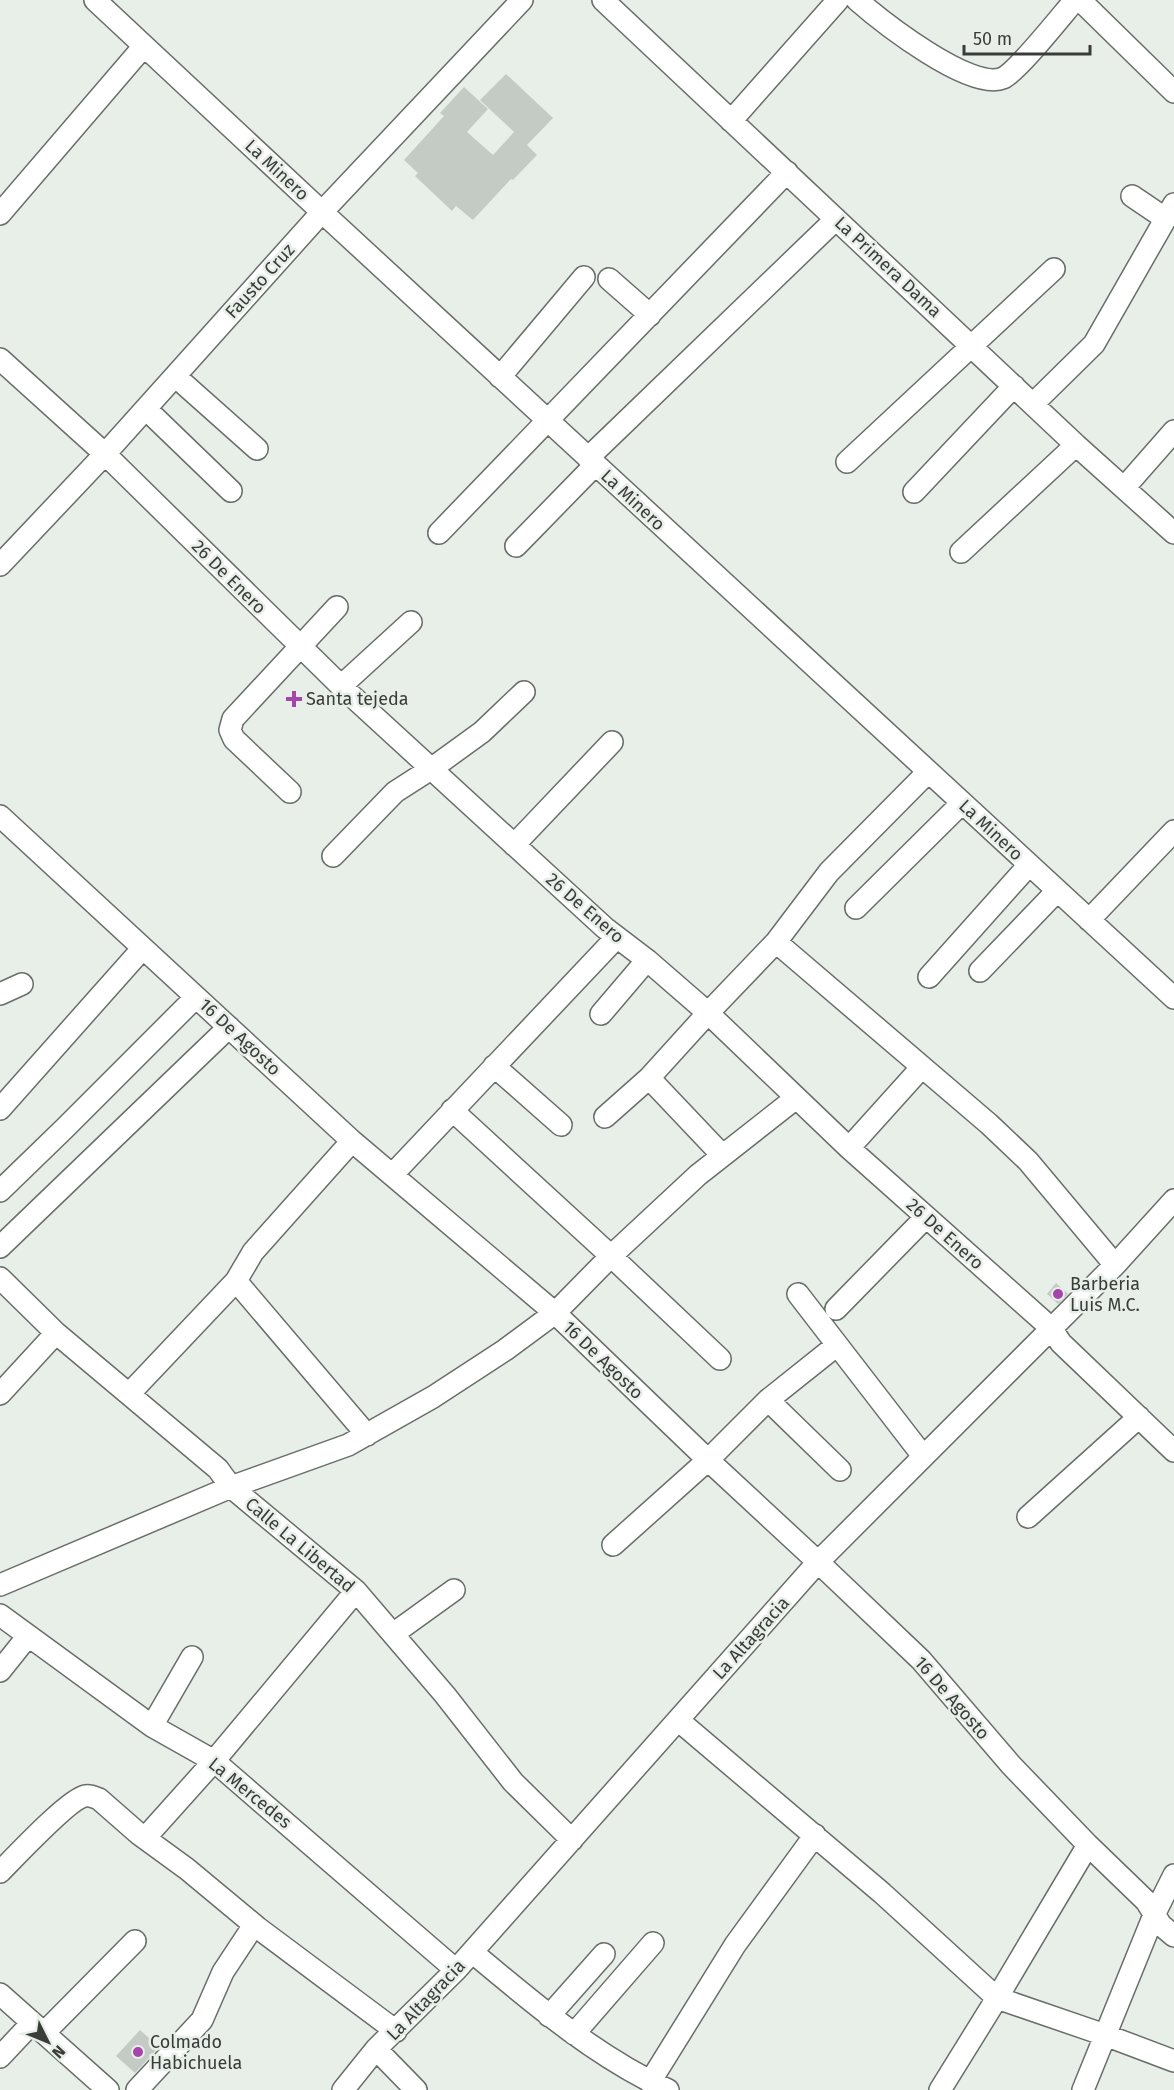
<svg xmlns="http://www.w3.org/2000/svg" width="1174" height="2090" font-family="'Fira Sans',sans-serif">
<rect width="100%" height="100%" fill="#e8eee8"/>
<path fill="#c4cbc4" d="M506,74L553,118L527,145L537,155L513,180L511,179L473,220L456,206L452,211L415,176L418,173L404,160L444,116L440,113L464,87L488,109L467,132L493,155L514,132L480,100Z
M1056,1283L1068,1294L1058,1304L1047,1294Z
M140,2030L159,2047L135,2073L116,2056Z"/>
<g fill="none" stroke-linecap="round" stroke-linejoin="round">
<g stroke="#686e68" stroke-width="24">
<path id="minor" d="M95,0L322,212L1174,998
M603,0L1076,445L1174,533
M857,0C881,21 971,92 1003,78C1017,72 1062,15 1075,0
M1080,0L1174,92
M731,121L838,0
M1132,196L1166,219
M0,214L144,46
M609,279L650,315
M0,359L105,454L341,686L605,928L647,960L708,1013L849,1148L1051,1328L1061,1343L1174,1451
M175,376L257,449
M500,377L584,277
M1033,404L1094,344L1174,204
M146,409L231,491
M588,458L836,219
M847,462L1054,269
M1124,488L1174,431
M914,492L1014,386
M439,533L787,172
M516,546L595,465
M961,552L1076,445
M0,565L105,454L322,212L522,0
M341,686L411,622
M290,792L234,739L230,730L233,719L337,607
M0,816L352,1141L555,1313L708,1460L818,1562L921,1660L1011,1765L1088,1845L1146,1901L1161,1925L1174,1936
M514,845L612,742
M333,856L395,792L431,769L482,732L524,692
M856,908L962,803
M1089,920L1174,831
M776,942L989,1124L1028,1161L1115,1265
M980,971L1057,891
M929,977L1029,865
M0,994L22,984
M601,1014L647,960
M494,1066L561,1125
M649,1078L722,1155
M0,1109L143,948
M452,1110L611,1256L720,1359
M605,1117L649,1078L708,1013L776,942L829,872L928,772
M352,1141L253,1252L236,1281L367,1435
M849,1148L922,1067
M392,1175L616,938
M0,1191L65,1128L196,997
M0,1247L229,1027
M0,1278L56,1333L218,1469L231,1487L356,1591L445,1695L513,1782L572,1840
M798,1294L923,1456
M836,1309L926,1217
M0,1394L56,1333
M129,1394L236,1281
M768,1400L840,1470
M1028,1517L1139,1417
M613,1545L708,1460L768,1400L837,1345
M0,1585L231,1487L348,1445L433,1397L505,1350L555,1313L611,1256L698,1175L796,1098
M0,1615L152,1726L214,1761L456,1970
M393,1634L454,1590
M0,1671L28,1636
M678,1720L882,1893L997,1998L1105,2035L1174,2061
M152,1726L192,1657
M145,1838L214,1761L356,1591
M0,1872C14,1858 69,1799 85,1796C90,1795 94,1797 99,1799L139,1834L187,1869L258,1928L396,2031
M472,1952C533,2003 595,2056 668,2090
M0,1994L108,2090
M549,2016L604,1954
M44,2033L135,1941
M574,2034L653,1943
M376,2049L416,2090
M0,2057L32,2023
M650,2082L735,1945L815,1835
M137,2090L202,2020L223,1972L250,1931L258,1928
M343,2090L376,2049L456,1970L818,1562L1115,1265L1174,1200
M940,2090L997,1998L1088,1845
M1083,2090L1154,1915L1174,1875"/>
</g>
<use href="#minor" stroke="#fff" stroke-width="21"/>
</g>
<g fill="#a544ab" stroke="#e8eee8" stroke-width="2">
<path d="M291 690h6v6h6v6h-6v6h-6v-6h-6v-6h6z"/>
<circle cx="1058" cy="1294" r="6"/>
<circle cx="138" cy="2052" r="6"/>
</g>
<g text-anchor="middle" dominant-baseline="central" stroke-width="5" stroke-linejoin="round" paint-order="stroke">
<g font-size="18" fill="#3a3c3a" stroke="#e8eee8">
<text transform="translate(277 170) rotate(43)">La Minero</text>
<text transform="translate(888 267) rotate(43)">La Primera Dama</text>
<text transform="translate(260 281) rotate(-48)">Fausto Cruz</text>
<text transform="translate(633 500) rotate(43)">La Minero</text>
<text transform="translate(229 577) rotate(45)">26 De Enero</text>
<text transform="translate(991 830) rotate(43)">La Minero</text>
<text transform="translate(585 908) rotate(41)">26 De Enero</text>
<text transform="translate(240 1037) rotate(43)">16 De Agosto</text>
<text transform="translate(945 1234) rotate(42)">26 De Enero</text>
<text transform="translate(603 1360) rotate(44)">16 De Agosto</text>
<text transform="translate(300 1545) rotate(40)">Calle La Libertad</text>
<text transform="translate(751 1638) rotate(-48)">La Altagracia</text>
<text transform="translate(952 1698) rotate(49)">16 De Agosto</text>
<text transform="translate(250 1793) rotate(39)">La Mercedes</text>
<text transform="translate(426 2000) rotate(-46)">La Altagracia</text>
</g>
<g font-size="18" fill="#3a3c3a" stroke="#e8eee8" text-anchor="start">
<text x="306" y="699">Santa tejeda</text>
<text x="1070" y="1284">Barberia<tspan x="1070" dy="21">Luis M.C.</tspan></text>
<text x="150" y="2042">Colmado<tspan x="150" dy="21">Habichuela</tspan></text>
</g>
</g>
<g transform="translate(48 2042) rotate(133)" stroke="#e8eee8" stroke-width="4.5" paint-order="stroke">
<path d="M0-4.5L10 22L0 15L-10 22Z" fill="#3a3c3a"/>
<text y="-9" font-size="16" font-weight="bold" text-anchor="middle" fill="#3a3c3a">N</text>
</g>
<path d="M964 45v9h126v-9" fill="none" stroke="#3a3c3a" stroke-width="3"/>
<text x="973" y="45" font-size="18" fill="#3a3c3a" stroke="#e8eee8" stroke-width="4.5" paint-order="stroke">50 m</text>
</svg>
